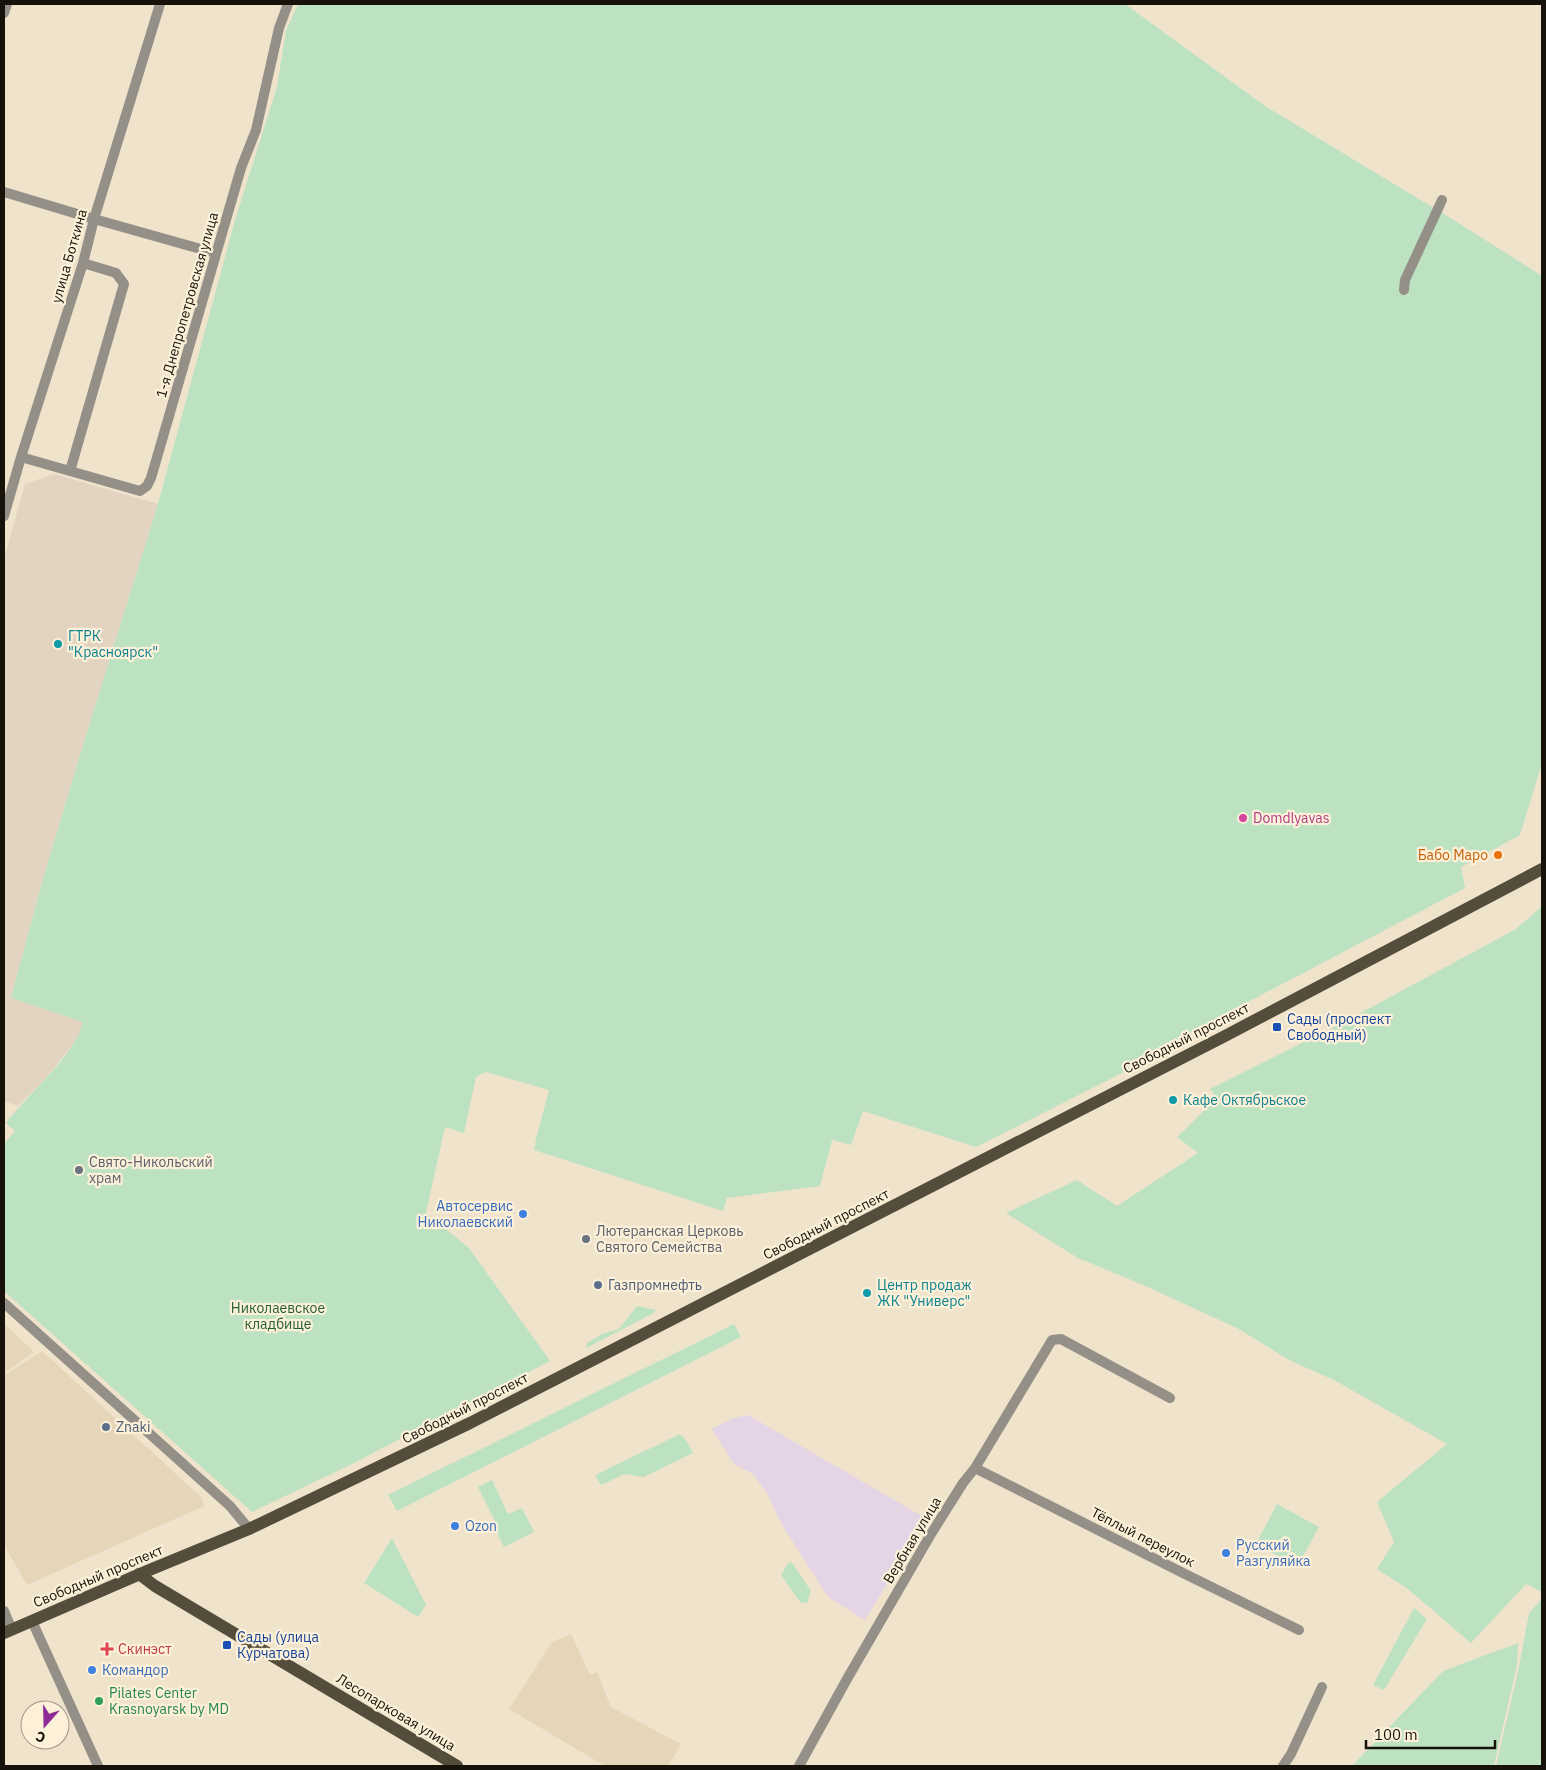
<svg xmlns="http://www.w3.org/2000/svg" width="1546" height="1770" font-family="'IBM Plex Sans',sans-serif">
<rect width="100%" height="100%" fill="#efe3cc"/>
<path fill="#e6d6b9" d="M4,1323L34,1352L4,1373Z
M42,1351L201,1497L204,1506L27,1585L4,1545V1376Z
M571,1634L590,1675L597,1672L611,1707L681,1744L668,1766H605L509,1709L552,1642Z"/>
<path fill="#e2d4c1" d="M54,474L158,504L79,758L42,882L11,998L83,1022L80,1035L46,1078L18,1106L4,1101V559L25,484Z"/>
<path fill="#e5d4e6" d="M748,1415L932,1522L918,1534L865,1620L828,1597L781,1523L767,1493L753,1474L734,1464L712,1429L734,1418Z"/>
<path fill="#bce2c2" d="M298,4H1125L1265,106L1452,219L1542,276V763L1520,835L1461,867L1465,888L1225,1014L1160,1050L1150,1059L976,1147L863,1111L851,1145L832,1140L820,1186L727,1198L723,1211L534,1150L536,1139L549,1090L486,1072L476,1077L464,1133L445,1127L426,1213L469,1248L550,1361L350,1465L252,1512L4,1291V1144L15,1131L6,1123C26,1096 77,1053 83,1022L11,998L42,882L79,758L158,504L235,220L277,87L286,31Z
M1542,906V1592L1526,1584L1471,1643L1408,1589L1377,1569L1394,1542L1377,1502L1447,1444L1334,1380L1291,1361L1237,1328L1141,1284L1078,1258L1006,1213L1077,1180L1117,1206L1198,1153L1177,1137L1217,1098L1210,1089L1346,1021L1516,929Z
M637,1306L656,1310L652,1314L586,1348L587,1343L602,1334L619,1329Z
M734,1324L741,1337L397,1511L388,1495Z
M680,1434L686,1440L693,1453L644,1477L625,1474L601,1485L595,1475Z
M492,1480L508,1514L522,1508L534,1532L504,1547L492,1523L495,1521L478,1487Z
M1277,1504L1319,1527L1297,1567L1256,1544Z
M392,1538L426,1605L418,1617L364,1583Z
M789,1562L793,1564L811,1591L807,1603L800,1602L781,1575Z
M1542,1599V1766H1496L1519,1667L1529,1613Z
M1414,1608L1427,1619L1384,1690L1373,1685Z
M1518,1643L1517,1665L1494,1766H1352L1443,1671Z"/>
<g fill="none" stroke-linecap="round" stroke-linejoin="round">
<path stroke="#959087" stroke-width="10" d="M4,13L7,4
M4,192L94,219L215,253
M1404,290L1405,280L1442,200
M21,457L140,491L147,486L151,478L241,168L256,130L279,28L288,4
M70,471L124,284L116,273L83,263
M4,516L21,457L83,263L94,219L160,4
M4,1303L230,1506L249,1529
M975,1468L1183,1573L1299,1630
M4,1611L12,1630
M32,1621L98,1766
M799,1766L847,1679L931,1534L963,1483L975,1468L1052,1340L1061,1339L1170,1398
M1283,1766L1291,1754L1322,1687"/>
<path stroke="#544d3c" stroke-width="12" d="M139,1574L155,1586L457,1766
M4,1633L147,1571L249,1529L470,1423L1225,1036L1542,869"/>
</g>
<g fill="#0f9aa8" stroke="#fcf0d9" stroke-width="2">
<circle cx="58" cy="644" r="5"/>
<circle cx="1173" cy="1100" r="5"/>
<circle cx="867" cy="1293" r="5"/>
</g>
<circle fill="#d1479c" stroke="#fcf0d9" stroke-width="2" cx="1243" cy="818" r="5"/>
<circle fill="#e8710a" stroke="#fcf0d9" stroke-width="2" cx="1498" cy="855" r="5"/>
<g fill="#1a4fb4" stroke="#fcf0d9" stroke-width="2">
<rect x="1272" y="1022" width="10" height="10" rx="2.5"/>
<rect x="222" y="1640" width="10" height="10" rx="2.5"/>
</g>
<g fill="#6b7280" stroke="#fcf0d9" stroke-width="2">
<circle cx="79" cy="1170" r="5"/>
<circle cx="586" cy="1239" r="5"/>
</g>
<g fill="#3f7fe0" stroke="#fcf0d9" stroke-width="2">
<circle cx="523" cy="1214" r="5"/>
<circle cx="455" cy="1526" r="5"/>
<circle cx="1226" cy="1553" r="5"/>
<circle cx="92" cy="1670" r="5"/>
</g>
<g fill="#5c6f8a" stroke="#fcf0d9" stroke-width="2">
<circle cx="598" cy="1285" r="5"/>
<circle cx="106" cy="1427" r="5"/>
</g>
<path fill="#e0444e" stroke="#fcf0d9" stroke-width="2" d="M104.5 1641.5h5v5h5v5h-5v5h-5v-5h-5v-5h5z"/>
<circle fill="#2e9e5b" stroke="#fcf0d9" stroke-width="2" cx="99" cy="1701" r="5"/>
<g text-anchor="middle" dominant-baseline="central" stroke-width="4.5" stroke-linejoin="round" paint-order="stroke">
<g font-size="14" fill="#16120a" stroke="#fcf0d9">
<text transform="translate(69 256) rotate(-74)">улица Боткина</text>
<text transform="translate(187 305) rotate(-74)">1-я Днепропетровская улица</text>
<text transform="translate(1186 1038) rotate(-27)">Свободный проспект</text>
<text transform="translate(826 1224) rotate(-27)">Свободный проспект</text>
<text transform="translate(465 1408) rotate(-27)">Свободный проспект</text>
<text transform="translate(1143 1537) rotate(27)">Тёплый переулок</text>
<text transform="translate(912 1540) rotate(-59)">Вербная улица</text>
<text transform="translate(98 1576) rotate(-23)">Свободный проспект</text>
<text transform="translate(396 1712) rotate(31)">Лесопарковая улица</text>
</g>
<g font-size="14" fill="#0d838f" stroke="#fcf0d9" text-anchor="start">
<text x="68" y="636">ГТРК<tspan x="68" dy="16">"Красноярск"</tspan></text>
<text x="1183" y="1100">Кафе Октябрьское</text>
<text x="877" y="1285">Центр продаж<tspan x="877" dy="16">ЖК "Универс"</tspan></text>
</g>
<g font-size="14" fill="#b23c85" stroke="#fcf0d9" text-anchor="start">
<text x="1253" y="818">Domdlyavas</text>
</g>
<g font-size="14" fill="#c56008" stroke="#fcf0d9" text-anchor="end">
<text x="1488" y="855">Бабо Маро</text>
</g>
<g font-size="14" fill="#164399" stroke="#fcf0d9" text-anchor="start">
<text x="1287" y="1019">Сады (проспект<tspan x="1287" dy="16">Свободный)</tspan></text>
<text x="237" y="1637">Сады (улица<tspan x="237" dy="16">Курчатова)</tspan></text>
</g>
<g font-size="14" fill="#5b616d" stroke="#fcf0d9" text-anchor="start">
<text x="89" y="1162">Свято-Никольский<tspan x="89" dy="16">храм</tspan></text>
<text x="596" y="1231">Лютеранская Церковь<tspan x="596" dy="16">Святого Семейства</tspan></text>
</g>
<g font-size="14" fill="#366cbe" stroke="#fcf0d9" text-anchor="start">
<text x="513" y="1206" text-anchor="end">Автосервис<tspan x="513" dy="16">Николаевский</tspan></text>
<text x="465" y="1526">Ozon</text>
<text x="1236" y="1545">Русский<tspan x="1236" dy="16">Разгуляйка</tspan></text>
<text x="102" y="1670">Командор</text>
</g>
<g font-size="14" fill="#4e5e75" stroke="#fcf0d9" text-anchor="start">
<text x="608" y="1285">Газпромнефть</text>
<text x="116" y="1427">Znaki</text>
</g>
<g font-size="14" fill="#246035" stroke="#fcf0d9">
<text x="278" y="1308">Николаевское<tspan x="278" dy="16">кладбище</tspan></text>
</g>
<g font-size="14" fill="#be3a42" stroke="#fcf0d9" text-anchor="start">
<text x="118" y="1649">Скинэст</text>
</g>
<g font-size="14" fill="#27864d" stroke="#fcf0d9" text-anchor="start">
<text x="109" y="1693">Pilates Center<tspan x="109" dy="16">Krasnoyarsk by MD</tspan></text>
</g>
</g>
<rect width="1546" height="1770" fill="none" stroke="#16120a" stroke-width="10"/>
<g transform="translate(45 1725) rotate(200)"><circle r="24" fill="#fcf0d9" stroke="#a09786"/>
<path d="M0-4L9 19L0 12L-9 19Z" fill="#8d2c95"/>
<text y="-8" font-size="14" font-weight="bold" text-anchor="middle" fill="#16120a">С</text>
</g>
<path d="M1366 1740v8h129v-8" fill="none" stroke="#16120a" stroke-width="2.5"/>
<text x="1374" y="1740" font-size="15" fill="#16120a" stroke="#fcf0d9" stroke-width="4" paint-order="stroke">100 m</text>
</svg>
